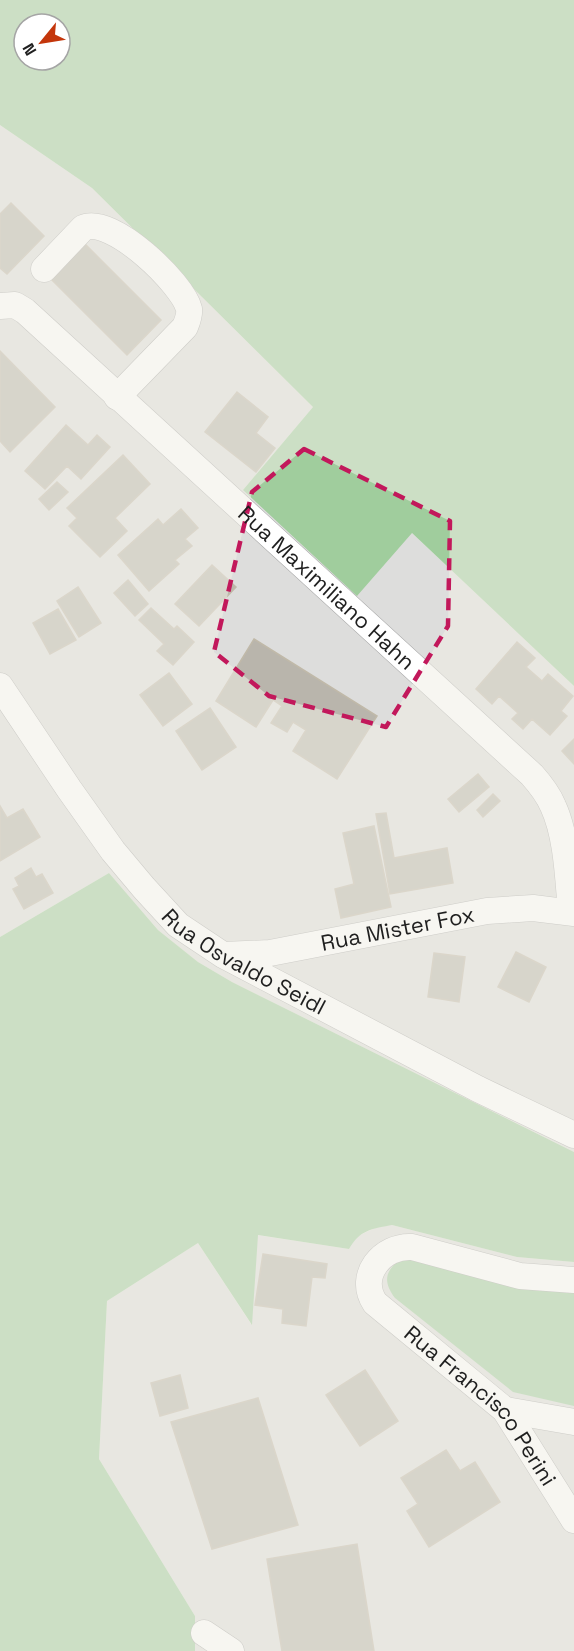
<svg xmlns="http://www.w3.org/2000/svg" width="574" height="1651" font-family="'Space Grotesk',sans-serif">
<rect width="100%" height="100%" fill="#f0efe6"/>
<path fill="#dddddc" d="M0,125L92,188L313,407L243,490L412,533L574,686V1152L232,982L198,962L158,930L109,873L0,937Z
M392,1225L517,1257L574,1262V1651H195V1616L99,1459L107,1301L198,1243L251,1324L257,1235L349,1249L356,1237L375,1228Z"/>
<path fill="#a0cd9d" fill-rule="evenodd" d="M0,0H574V686L412,533L357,596L243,490L313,407L92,188L0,125ZM24,24H60V60H24Z
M109,873L158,930L198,962L232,982L574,1152V1262L517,1257L392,1225C371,1229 360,1230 349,1249L258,1235L252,1325L198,1243L107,1301L99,1459L195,1616V1651H0V937Z
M405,1256L574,1289V1406L513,1392L395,1298C380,1278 388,1268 405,1256Z"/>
<path fill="#b9b5ac" stroke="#c0b9a9" stroke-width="1.5" d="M11,203L44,236L7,274L0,268V214Z
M80,239L161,320L127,355L45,273Z
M0,351L55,407L10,452L0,441Z
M237,392L268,417L256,433L275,448L256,472L205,432Z
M66,425L88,445L97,435L110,447L81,479L67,466L45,489L25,471Z
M123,455L150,484L115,518L127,531L100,557L69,526L77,518L67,508Z
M57,482L68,492L49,510L39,499Z
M181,509L198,528L185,539L192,546L175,560L179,564L149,591L118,555L158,519L163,525Z
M212,565L236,587L199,626L175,604Z
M128,580L148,604L135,616L114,593Z
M78,587L101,623L79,637L57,601Z
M151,608L174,629L177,626L194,642L173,665L157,651L164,644L139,620Z
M58,609L76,640L50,654L33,623Z
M254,639L377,716L337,779L293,751L306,730L293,722L287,732L271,723L282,706L273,700L256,727L216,701Z
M517,642L535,658L526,667L542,681L548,674L573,696L561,711L567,716L550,735L532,719L523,729L512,719L518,713L499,696L492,704L476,689Z
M169,673L192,704L163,726L140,695Z
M210,708L236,747L202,770L176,731Z
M574,739V764L562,751Z
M478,774L489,787L459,812L448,799Z
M493,794L500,801L483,817L477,810Z
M0,806L7,818L23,809L40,837L0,861Z
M386,813L394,858L447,848L453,883L390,894L376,814Z
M374,826L391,907L341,918L335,889L354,884L343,833Z
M31,868L36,877L42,874L53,893L24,909L13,889L19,886L15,878Z
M516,952L546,967L529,1002L498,987Z
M434,953L465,957L459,1002L428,997Z
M263,1254L327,1264L325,1278L312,1277L306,1326L282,1323L283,1309L255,1305Z
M365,1370L398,1421L360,1446L326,1395Z
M180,1375L188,1408L160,1416L151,1383Z
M258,1398L298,1525L212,1549L171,1422Z
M446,1450L460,1471L475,1462L500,1502L429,1547L407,1511L418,1504L401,1478Z
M357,1544L374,1651H282L267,1559Z"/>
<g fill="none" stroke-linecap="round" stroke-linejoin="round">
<g stroke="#a6a6a6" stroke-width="27">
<g id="minor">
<path d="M44,269L83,228C111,214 183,284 189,309C190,315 187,322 185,327L117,397"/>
<path id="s1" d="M0,306L15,305L25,311L532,775C540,784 548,794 553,806C567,836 568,879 571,911"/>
<path id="s2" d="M0,686L69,789L113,851L144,888L178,925L223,955L478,1089L574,1135"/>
<path id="s3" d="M224,955L270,953L487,911L533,908L574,913"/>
<path id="s4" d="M574,1280L520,1276L412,1247C382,1245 357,1276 375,1303L505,1410L574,1520"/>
<path d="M505,1410L574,1422"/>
<path d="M204,1633L231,1651"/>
</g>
</g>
<use href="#minor" stroke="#fff" stroke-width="26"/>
</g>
<path d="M0 0H574V1651H0ZM304,449L450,521L448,626L386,727L269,696L214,652L252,492Z" fill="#f0efe6" fill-opacity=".55" fill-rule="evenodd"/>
<path fill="none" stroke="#c2185b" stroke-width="4.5" stroke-dasharray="12 8" stroke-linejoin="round" d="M304,449L450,521L448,626L386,727L269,696L214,652L252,492Z"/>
<g text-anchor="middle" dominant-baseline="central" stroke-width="4.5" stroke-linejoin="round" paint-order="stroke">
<g font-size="22" fill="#1f1f1f" stroke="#fff">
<text stroke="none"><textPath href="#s1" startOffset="436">Rua Maximiliano Hahn</textPath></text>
<text stroke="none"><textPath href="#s3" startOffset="176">Rua Mister Fox</textPath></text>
<text stroke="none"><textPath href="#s2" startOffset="374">Rua Osvaldo Seidl</textPath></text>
<text stroke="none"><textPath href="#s4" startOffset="398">Rua Francisco Perini</textPath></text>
</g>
</g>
<g transform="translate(42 42) rotate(240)"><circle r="28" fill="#ffffff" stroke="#a5a5a5" stroke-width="1.5"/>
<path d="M0-4.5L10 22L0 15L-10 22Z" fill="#c4360b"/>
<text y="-9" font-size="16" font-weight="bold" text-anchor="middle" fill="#1f1f1f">N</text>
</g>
</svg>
